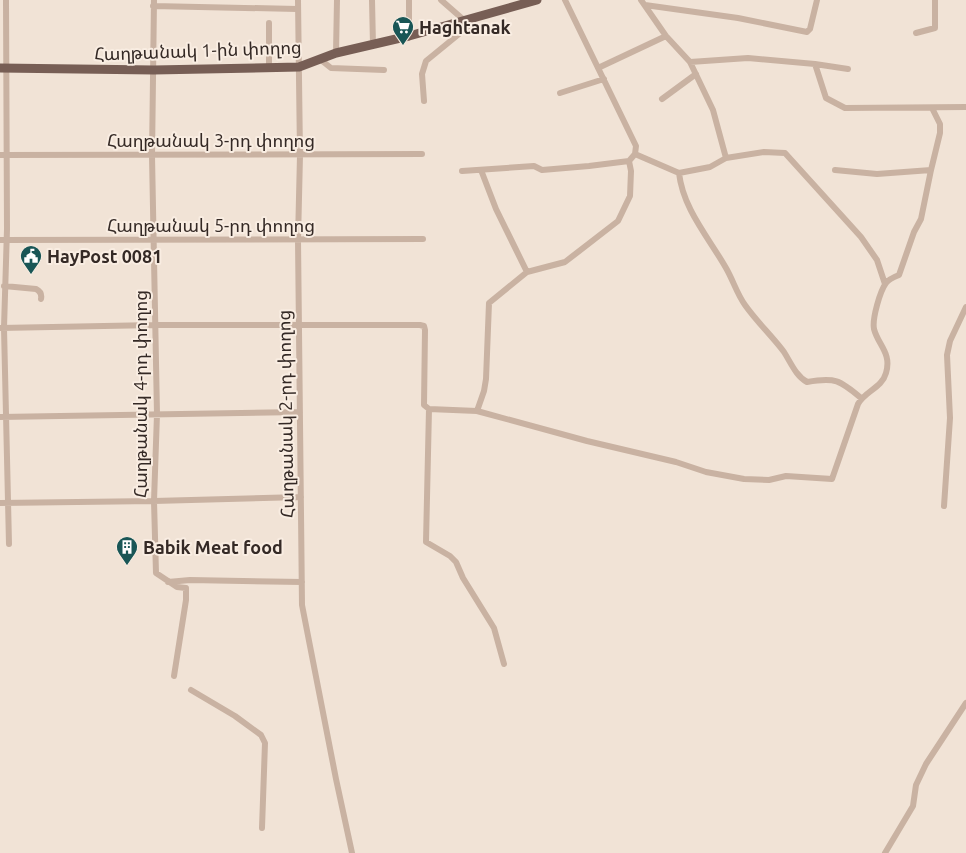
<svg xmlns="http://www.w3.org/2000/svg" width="966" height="853" font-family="Ubuntu,'Noto Sans Armenian',sans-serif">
<rect width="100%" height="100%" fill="#f1e3d6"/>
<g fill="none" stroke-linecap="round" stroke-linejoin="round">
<path stroke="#c9b2a2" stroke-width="6" d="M6,0L7,229L4,328L9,544
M154,0L152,156L157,414L154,501L156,573L177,587L186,588V600L174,676
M298,0L300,155L298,240L302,605L336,779L352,853
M372,0L373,45
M409,0V36
M441,0L465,21
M641,0L666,36L690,62L713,110L726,158
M645,5L738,18L807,32L810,29L817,0
M153,6L297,9
M916,33L935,28V0
M336,53L337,0
M321,60L331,68L384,70
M690,62L748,58L815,64L826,98L845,108L966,107
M815,64L848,69
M269,67V23
M598,68L666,36
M560,93L604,79
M662,99L696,74
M424,101L422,74L426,61L470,25L475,18
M635,154L679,173L710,167L726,158L764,152L785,153L861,237L877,260L885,284
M0,155L422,154
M481,170L496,209L527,272
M835,170L877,174L931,170
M462,171L534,166L542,170L589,166L629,161L635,154L636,146L565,0
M679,173C683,209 709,238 726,268C733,280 737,294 745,305C757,322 772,336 784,352C791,363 796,376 807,382C835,377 840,380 861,398
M0,240L423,239
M4,286L36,289C40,291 42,294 41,299
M0,328L156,325H420L424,326L425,330L424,405L429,409L477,411L587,441L676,462L706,472L744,479L769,480L786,476L832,479L858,404C865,391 882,388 886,373C892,353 878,345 874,329C872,319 880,291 886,283C889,279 894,277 899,275L914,232L921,219L931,170L940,133V124L932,108
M429,409L426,542L450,556L456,562L463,578L494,628L504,664
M477,411L484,391L486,379L489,303L527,272L565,262L618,221L630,196L631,171L629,161
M0,417L300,412
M0,503L154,501L301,497
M944,506L950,418L947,355L950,341L966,307
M168,582L190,580L302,582
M191,690L235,716L261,735L265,743L262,828
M885,853L913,806L916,785L926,764L966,703"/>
<path stroke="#775e55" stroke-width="9" d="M0,68L154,70L299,67L336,53L409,36L537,0"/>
</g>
<defs>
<g id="supermarket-pin" transform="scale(1.125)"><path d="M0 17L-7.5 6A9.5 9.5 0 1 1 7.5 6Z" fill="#195656" stroke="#f9ede2"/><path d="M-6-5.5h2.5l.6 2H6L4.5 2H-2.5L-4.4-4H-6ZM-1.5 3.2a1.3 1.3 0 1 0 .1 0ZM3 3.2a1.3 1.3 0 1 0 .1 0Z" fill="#fff"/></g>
<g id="civic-pin" transform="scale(1.125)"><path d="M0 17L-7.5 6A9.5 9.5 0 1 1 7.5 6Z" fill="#195656" stroke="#f9ede2"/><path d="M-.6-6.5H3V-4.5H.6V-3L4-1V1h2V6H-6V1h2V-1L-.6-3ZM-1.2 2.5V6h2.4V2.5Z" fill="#fff"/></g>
<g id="building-pin" transform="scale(1.125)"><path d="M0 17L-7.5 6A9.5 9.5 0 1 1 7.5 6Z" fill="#195656" stroke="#f9ede2"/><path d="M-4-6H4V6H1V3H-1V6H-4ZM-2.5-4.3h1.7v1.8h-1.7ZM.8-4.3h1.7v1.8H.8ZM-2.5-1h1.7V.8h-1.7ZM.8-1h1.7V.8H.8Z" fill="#fff"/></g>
</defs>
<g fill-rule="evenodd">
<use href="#supermarket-pin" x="403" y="27"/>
<use href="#civic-pin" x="31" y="256"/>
<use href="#building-pin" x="127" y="547"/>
</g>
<g text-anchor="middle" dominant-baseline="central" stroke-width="4" stroke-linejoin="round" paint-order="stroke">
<g font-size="18" font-weight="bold" fill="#342925" stroke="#f9ede2" text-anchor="start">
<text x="419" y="27">Haghtanak</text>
<text x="47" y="256">HayPost 0081</text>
<text x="143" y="547">Babik Meat food</text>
</g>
<g font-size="18" fill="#342925" stroke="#f9ede2">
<text transform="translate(198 50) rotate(-2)">Հաղթանակ 1-ին փողոց</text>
<text x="211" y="140">Հաղթանակ 3-րդ փողոց</text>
<text x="211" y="225">Հաղթանակ 5-րդ փողոց</text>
<text transform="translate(140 394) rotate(-90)">Հաղթանակ 4-րդ փողոց</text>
<text transform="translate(285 414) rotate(-91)">Հաղթանակ 2-րդ փողոց</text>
</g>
</g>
</svg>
